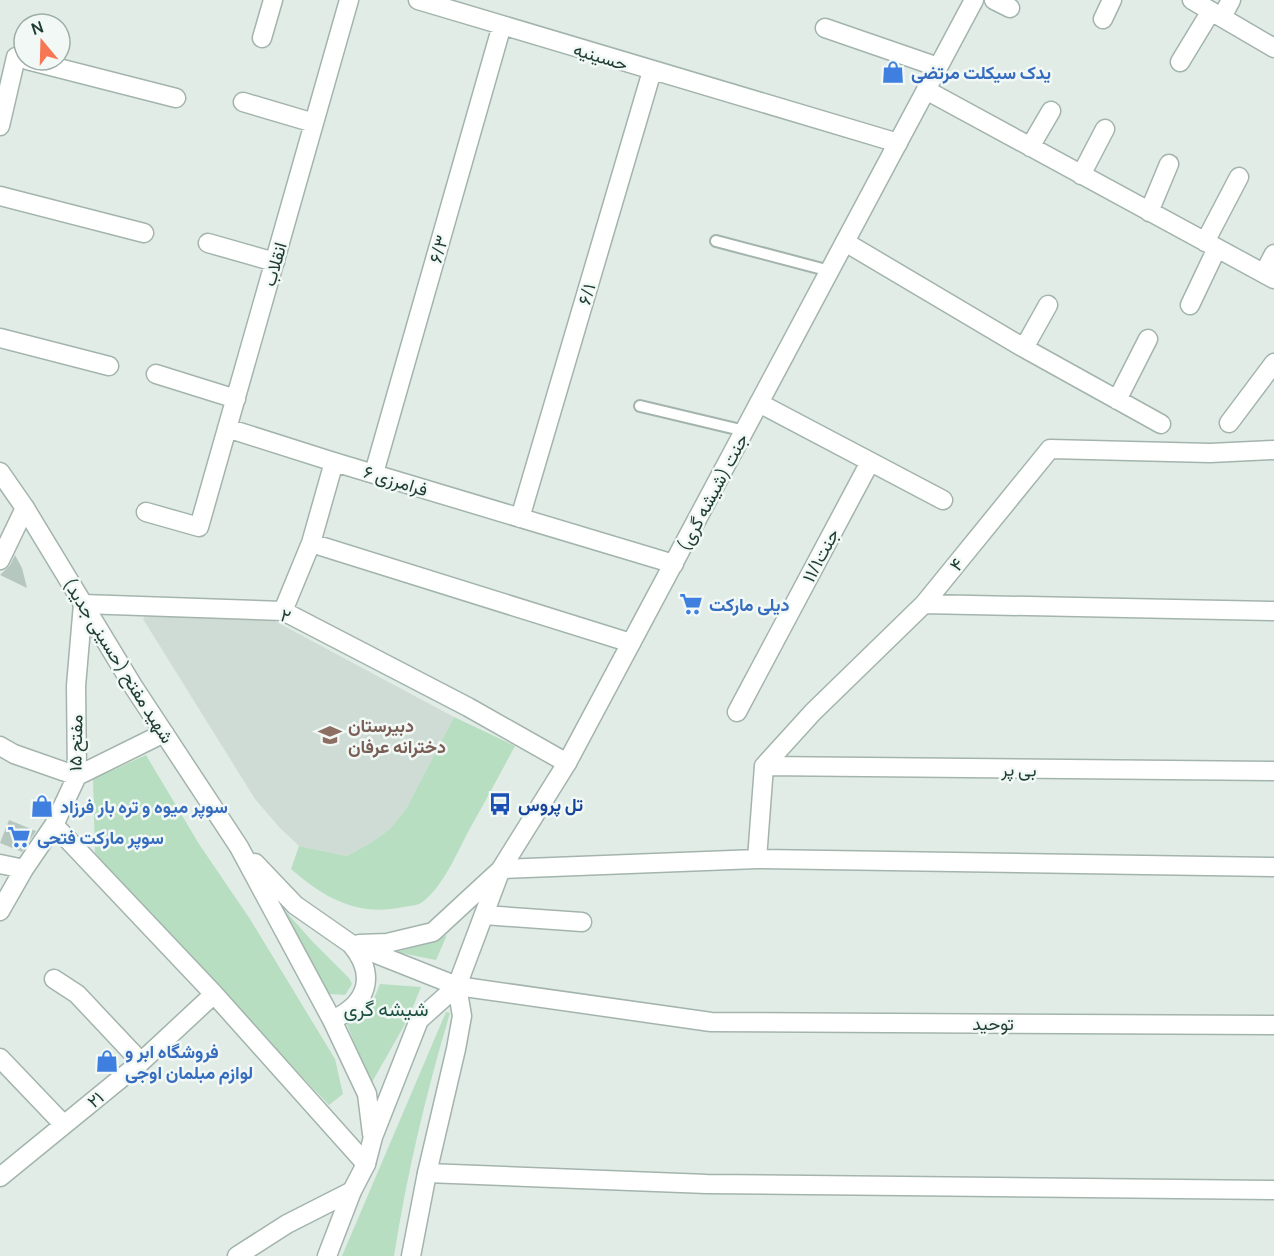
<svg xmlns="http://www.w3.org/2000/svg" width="1274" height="1256" font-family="Manrope,Vazirmatn,sans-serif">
<rect width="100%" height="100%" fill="#e1ece6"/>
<path fill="#cfdcd5" d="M148,611L271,619L454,717L406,809L390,829L372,842L347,856L299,846L279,827L255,799L143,619Z"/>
<path fill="#b8dec1" d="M454,717L515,746C500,774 485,802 469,830C457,853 442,889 421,903C416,906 408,906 403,907C358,917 324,898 291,869L299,846L347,856L372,842L390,829L406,809Z
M146,755L199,844L250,919L335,1059L343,1094L329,1105L148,915L95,853L93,779Z
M272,896L312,941L349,978L352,984L345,995L329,994Z
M447,935L436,960L396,952L426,944Z
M380,984L421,987L409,1017L371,1084L346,1022C367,1019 373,1001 380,984Z
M446,1012L450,1013C426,1093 407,1174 394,1256H342Z"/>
<path fill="#b6c7bf" d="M15,555L22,568L27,588L0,575L10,565Z
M9,820L36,831L22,852L0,843Z"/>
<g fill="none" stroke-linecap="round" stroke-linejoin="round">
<g stroke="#a3b4ad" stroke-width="14">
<path id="service" d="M716,241L830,271
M640,406L745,431"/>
</g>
<g stroke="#a3b4ad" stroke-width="21">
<path id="minor" d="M418,0L898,143
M994,0L1010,8
M1192,0L1274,48
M1222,17L1231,0
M1103,19L1112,0
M825,28L938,67
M262,38L273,0
M27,60L176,98
M1180,62L1211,11
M926,90L1274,279
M243,102L314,123
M0,126L16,57
M1030,147L1051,111
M1081,175L1105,129
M0,196L144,233
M1149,212L1169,164
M845,242L1024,348L1161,424
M1205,242L1239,177
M208,243L275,262
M1264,273L1274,254
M1190,305L1217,248
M0,338L109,366
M1024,348L1048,305
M156,374L236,399
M1117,400L1148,339
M759,403L943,500
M1229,423L1274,363
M227,428L334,462L674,564
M374,473L502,25
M146,512L199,527L349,0
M520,518L652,71
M311,543L631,643
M0,560L25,508
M924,604L1274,611
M283,611L311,543L334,462
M737,712L870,462
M0,746L14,754L77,776L164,733
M764,766L1274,771
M757,859L764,766L813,712L924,604L1050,449L1210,453L1274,450
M0,864L24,869L54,825
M501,869L757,859L1274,867
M0,911L24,869
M484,915L582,922
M54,979L77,994L141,1062
M457,986L711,1022L1274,1025
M0,1058L64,1125
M366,1164L214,994L54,825L77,776L76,686L83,604L283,611L468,707L567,763
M427,1173L707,1184L1274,1190
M0,1177L141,1062L214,994
M237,1256L287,1224L352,1191"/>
</g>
<g stroke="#a3b4ad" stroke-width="21">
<path id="tertiary" d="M0,472L25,508L133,686L239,847L332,1020L367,1094L372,1134
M255,863L295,905L351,944L457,986
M359,944L387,943L433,932L498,872
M332,1020C368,1004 377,975 351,944
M327,1256L352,1191L366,1164L373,1137L419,1020L457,986L501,869L567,763L974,0
M411,1256L427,1173L456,1049L462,1016L457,986"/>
</g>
<use href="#service" stroke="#fff" stroke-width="10"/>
<use href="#minor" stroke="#fff" stroke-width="18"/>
<use href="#tertiary" stroke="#fff" stroke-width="18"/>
</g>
<defs>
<g id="shop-bare" transform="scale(1.8)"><path d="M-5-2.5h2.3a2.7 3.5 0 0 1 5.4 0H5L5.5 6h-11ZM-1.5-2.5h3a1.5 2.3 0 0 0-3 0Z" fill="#3f7fe0" stroke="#f1f8f5" stroke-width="2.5" paint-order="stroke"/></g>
<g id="supermarket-bare" transform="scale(1.8)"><path d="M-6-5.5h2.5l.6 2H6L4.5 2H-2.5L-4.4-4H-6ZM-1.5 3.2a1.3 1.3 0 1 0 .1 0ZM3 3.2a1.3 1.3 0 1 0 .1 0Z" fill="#3f7fe0" stroke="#f1f8f5" stroke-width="2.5" paint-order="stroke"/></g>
<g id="school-bare" transform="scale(1.8)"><path d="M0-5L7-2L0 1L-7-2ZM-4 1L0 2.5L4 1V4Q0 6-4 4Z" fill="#8d6e63" stroke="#f1f8f5" stroke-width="2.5" paint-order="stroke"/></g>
<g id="bus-bare" transform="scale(1.8)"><path d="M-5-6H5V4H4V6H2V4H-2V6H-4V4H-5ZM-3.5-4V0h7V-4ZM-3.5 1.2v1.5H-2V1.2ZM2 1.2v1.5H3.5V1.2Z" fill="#1a4fb4" stroke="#f1f8f5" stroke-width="2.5" paint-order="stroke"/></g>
</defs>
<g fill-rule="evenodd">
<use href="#shop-bare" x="893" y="72"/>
<use href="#supermarket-bare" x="691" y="604"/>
<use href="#school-bare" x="330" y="735"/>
<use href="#bus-bare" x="500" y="804"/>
<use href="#shop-bare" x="42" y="806"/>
<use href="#supermarket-bare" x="19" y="837"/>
<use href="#shop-bare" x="107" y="1061"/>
</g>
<g text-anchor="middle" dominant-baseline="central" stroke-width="5" stroke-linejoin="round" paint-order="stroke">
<g font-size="18" fill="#203d34" stroke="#f1f8f5">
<text transform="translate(601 56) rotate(17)">حسینیه</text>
<text transform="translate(438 249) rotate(-74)">۶/۳</text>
<text transform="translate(274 264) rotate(-74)">انقلاب</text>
<text transform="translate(586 294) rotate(-74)">۶/۱</text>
<text transform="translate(396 480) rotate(17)">فرامرزی ۶</text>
<text transform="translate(712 492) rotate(-62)">جنت (شیشه گری)</text>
<text transform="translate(820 555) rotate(-62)">جنت۱۱/۱</text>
<text transform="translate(956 564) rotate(-51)">۴</text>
<text transform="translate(286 615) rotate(18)">۲</text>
<text transform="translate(119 660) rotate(58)">شهید مفتح (حسینی جدید)</text>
<text transform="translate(75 743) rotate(-89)">مفتح ۱۵</text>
<text transform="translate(1019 769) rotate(1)">بی پر</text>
<text x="993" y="1023">توحید</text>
<text transform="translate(95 1099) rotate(-39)">۲۱</text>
</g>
<g font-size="18" font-weight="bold" fill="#366cbe" stroke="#f1f8f5" text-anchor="start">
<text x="911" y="72">یدک سیکلت مرتضی</text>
<text x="709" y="604">دیلی مارکت</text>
<text x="60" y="806">سوپر میوه و تره بار فرزاد</text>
<text x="37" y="837">سوپر مارکت فتحی</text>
<text x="125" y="1051">فروشگاه ابر و<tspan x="125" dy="21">لوازم مبلمان اوجی</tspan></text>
</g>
<g font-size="18" font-weight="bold" fill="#785e54" stroke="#f1f8f5" text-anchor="start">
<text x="348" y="725">دبیرستان<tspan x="348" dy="21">دخترانه عرفان</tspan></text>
</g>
<g font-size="18" font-weight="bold" fill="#164399" stroke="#f1f8f5" text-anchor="start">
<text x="518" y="804">تل پروس</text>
</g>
<g font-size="20" fill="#1c5041" stroke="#f1f8f5">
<text x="386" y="1008">شیشه گری</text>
</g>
</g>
<g transform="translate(42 42) rotate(341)"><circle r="28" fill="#f1f8f5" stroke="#9dada8" stroke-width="1.5"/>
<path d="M0-4.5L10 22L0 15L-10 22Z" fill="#f77653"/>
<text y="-9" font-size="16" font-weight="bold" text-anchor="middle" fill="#203d34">N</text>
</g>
</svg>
